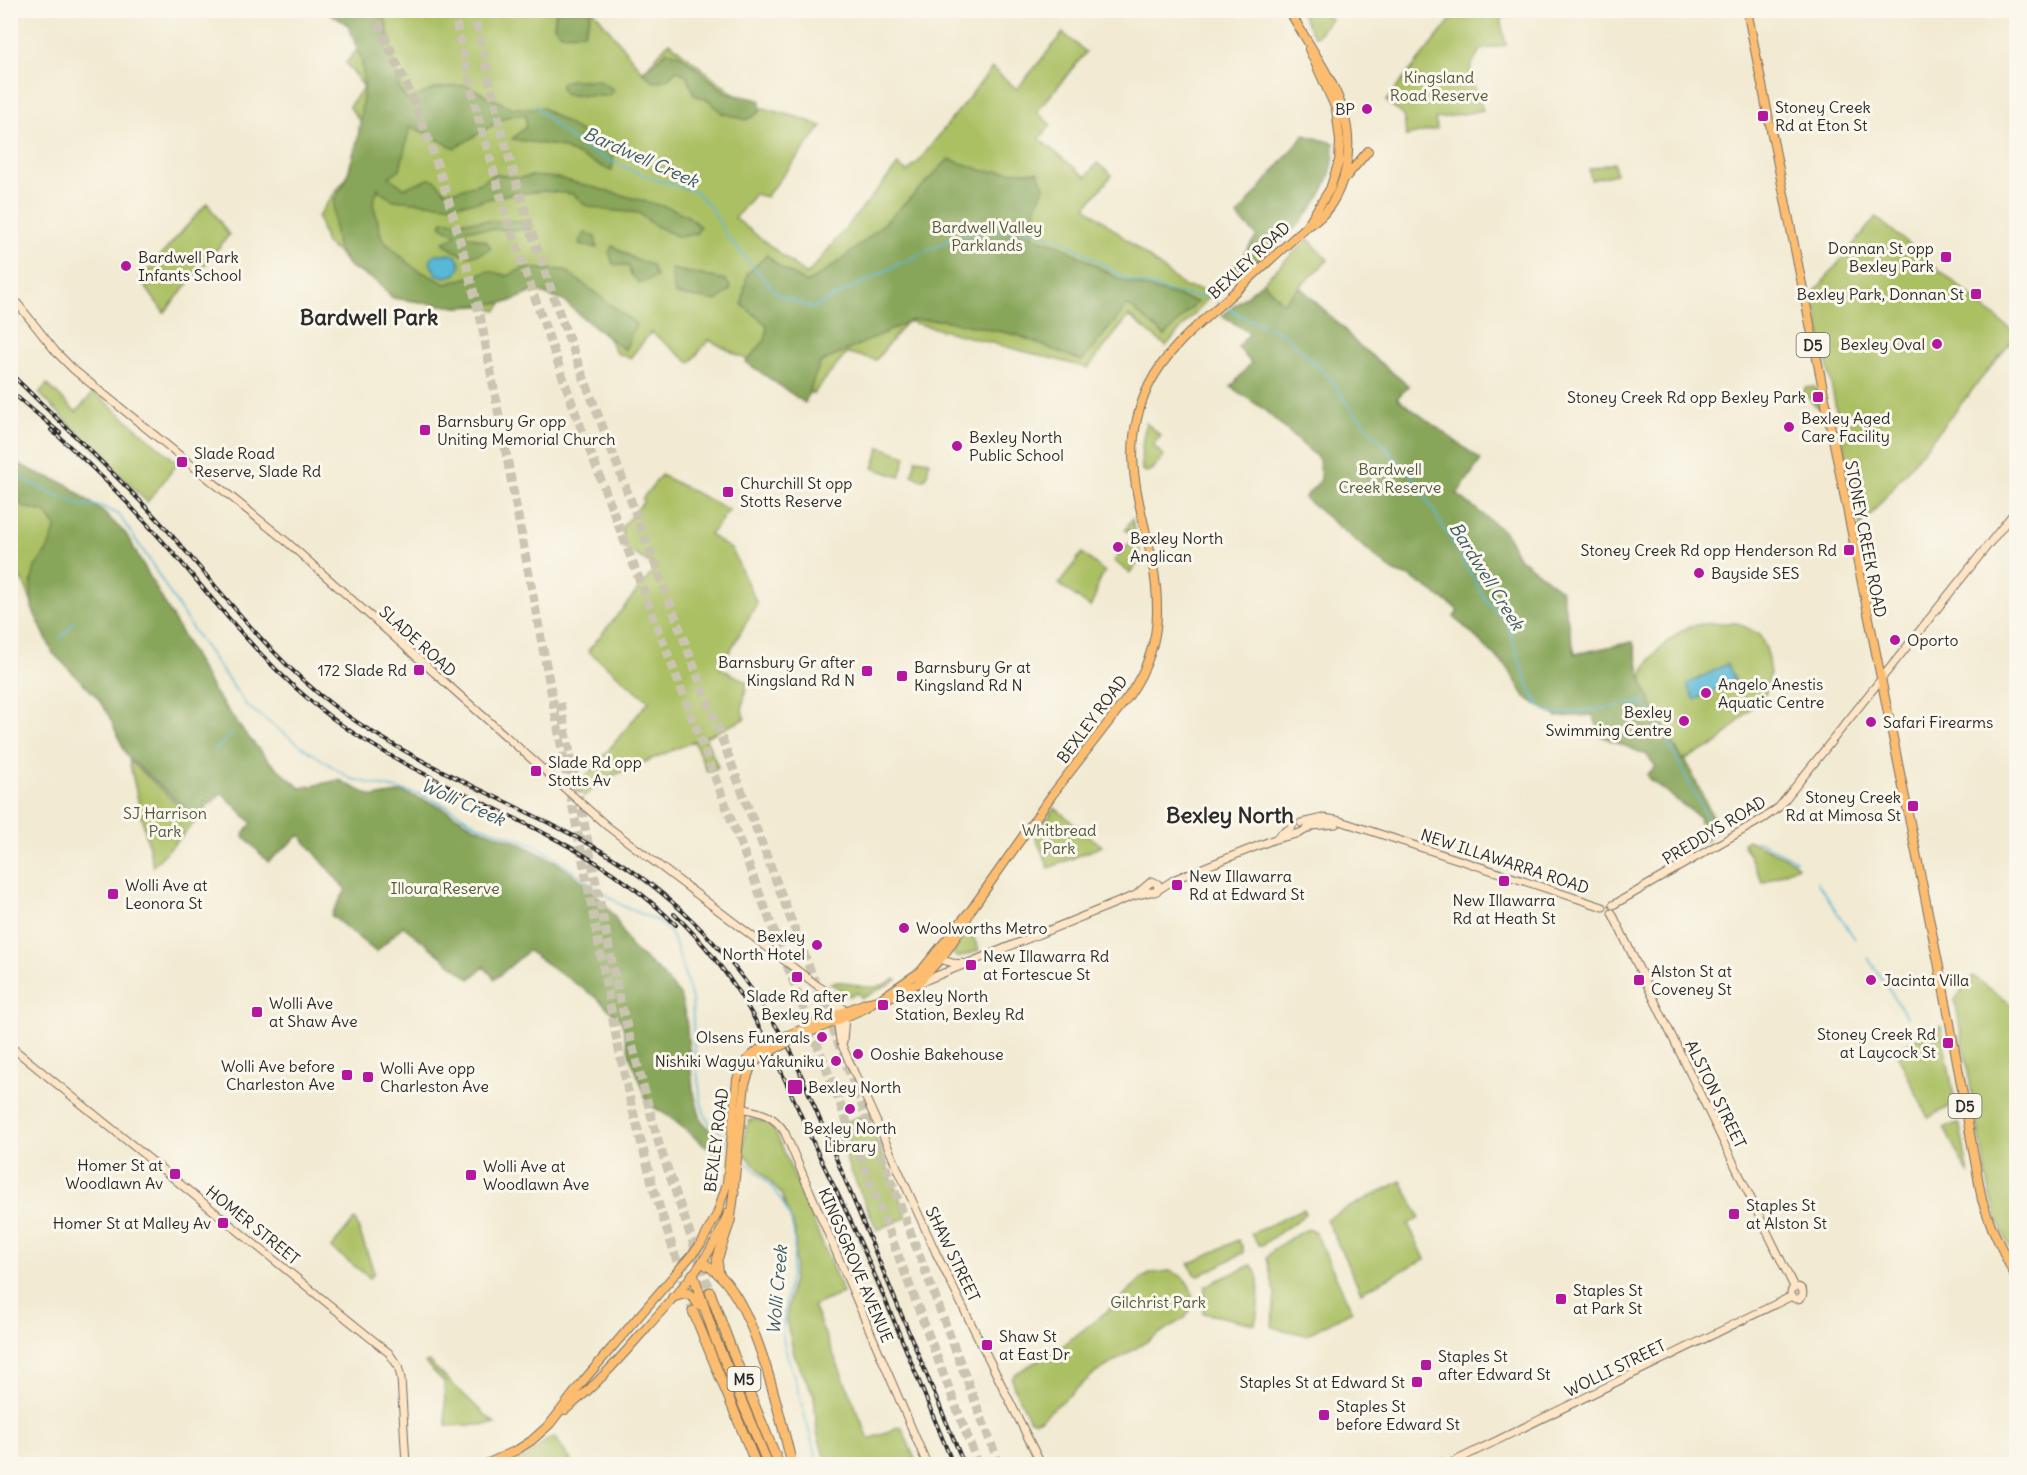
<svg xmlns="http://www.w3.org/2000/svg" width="2027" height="1475" font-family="Delius,sans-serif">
<rect width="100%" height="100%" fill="#fbf7ec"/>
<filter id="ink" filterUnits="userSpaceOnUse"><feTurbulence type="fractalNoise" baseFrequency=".0167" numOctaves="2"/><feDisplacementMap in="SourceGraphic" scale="12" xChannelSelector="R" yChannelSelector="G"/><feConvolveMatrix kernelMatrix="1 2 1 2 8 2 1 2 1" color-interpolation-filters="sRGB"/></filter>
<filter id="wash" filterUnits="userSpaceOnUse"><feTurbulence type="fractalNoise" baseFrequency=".008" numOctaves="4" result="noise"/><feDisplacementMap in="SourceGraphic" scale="24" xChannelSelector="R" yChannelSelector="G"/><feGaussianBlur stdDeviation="1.35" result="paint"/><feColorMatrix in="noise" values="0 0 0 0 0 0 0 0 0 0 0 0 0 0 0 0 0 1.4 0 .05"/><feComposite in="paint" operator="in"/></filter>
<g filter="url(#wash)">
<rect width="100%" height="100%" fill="#f2ead2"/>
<path fill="#abc064" stroke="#6b7648" stroke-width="1.5" d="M327,11H556L554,26L584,33L592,11H594L643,72L669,42L745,103L800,118L822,126L766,197L755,194L735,218L807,275L898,165L907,172L918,162L992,68L1017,89L1063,33L1086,52L1037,112L1051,125L1039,139L1086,177L1097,163L1112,175L1086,207L1185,287L1210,291L1211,295L1166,346L1129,316L1088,368L907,321L876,360L847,353L813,394L709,340L690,363L651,332L630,358L616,353L599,318L530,271L496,311L484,306L457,307L393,298L376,281L350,267L336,251L326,244L318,217C334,191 356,167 375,143L349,106L364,87L346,63L362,44L345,20Z
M1300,11H1320L1331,19L1317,36H1314Z
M1458,11H1509L1510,16L1500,18L1506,45L1480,50L1470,68L1474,86L1483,110L1435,119L1437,129L1406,136L1404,116L1386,101Z
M1614,163L1616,174L1591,180L1589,169Z
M207,203L229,235L164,313L140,279Z
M1876,217L2016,334V336L1860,528L1813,294Z
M1308,239L1328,260L1283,303L1263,282Z
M47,384L76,412L94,392L178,463L147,502L39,393Z
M1815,387L1820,407L1819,409L1803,392L1805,388Z
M1146,423L1161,436L1154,443L1155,447L1164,456L1152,470L1146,472L1142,470C1140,454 1143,439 1146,423Z
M880,447L906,456L900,477L873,468Z
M916,459L929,461L927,477L922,480L912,475Z
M661,475L729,510L710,535L732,550L757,604L720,668L747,682L742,710L745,719L705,737L718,767L707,772L694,741L605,779L584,796L576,789L649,701L588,651L657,567L624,548L622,527L644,501L642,499Z
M10,493L45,511L58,527L33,607L26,587L11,565Z
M1132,519L1141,559L1130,573L1114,561L1134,538L1129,530L1127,532L1125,530Z
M1082,553L1105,572C1093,587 1100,592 1090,607L1059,584Z
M1737,623L1759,634L1766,648L1770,674L1766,692L1717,744L1683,760C1669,736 1650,710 1643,682C1639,663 1675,632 1691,626C1706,622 1722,623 1737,623Z
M129,760L196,821L153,866Z
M1055,808L1102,846L1049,868L1035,836Z
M1748,840L1793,861L1798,866L1763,883L1743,843Z
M969,928L979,950L958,958L952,953Z
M1973,976L2012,1005L2016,1001V1259L2002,1231L1990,1194L1955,1000Z
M895,979L897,980L862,998L858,993L850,996L830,983C845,979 854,987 868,987C878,988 887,983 895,979Z
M1941,1026L1955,1103L1928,1118L1895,1049Z
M866,1114L907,1217L877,1230L832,1128Z
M756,1119L769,1124L777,1135L843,1293L813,1306L869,1439L901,1426L917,1464H826L817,1432L814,1395L795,1358L786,1320L795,1265V1231L781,1194L743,1152L745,1131L750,1120Z
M1958,1123L1960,1126L1969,1175L1944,1128Z
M1401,1181L1420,1218L1408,1224L1425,1259L1361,1292L1326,1219Z
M1303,1209L1306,1214L1262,1245H1259L1251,1234Z
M355,1219L374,1272L370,1278L331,1248Z
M1310,1229L1315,1232L1352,1311L1306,1335L1272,1327L1275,1295L1267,1258C1271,1249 1300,1231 1310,1229Z
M1238,1240L1243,1248V1253L1199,1276L1194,1274L1189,1264Z
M1251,1265C1263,1276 1258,1310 1255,1324L1203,1313L1205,1286Z
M1169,1271C1191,1276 1200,1300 1185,1318L1094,1374L1041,1419L1035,1421L1030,1420L1013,1385L1012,1379L1015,1374L1061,1347L1106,1312L1142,1278L1152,1273Z
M429,1362L495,1424L446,1426L444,1382L425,1363Z
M555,1437L573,1464H512L528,1456L548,1439Z"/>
<path fill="#88a65a" stroke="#5a6842" stroke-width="1.5" d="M326,11H365L385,18L400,90L407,100L437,88L465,85L512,108H543L602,146L614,149L612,171L558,146L512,139L526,127V114L506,117L455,148L410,126L400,169L389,177L404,188L429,179L435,180L445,191L457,190L480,183L494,174L519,178L531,176L558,178L670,208L688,216L700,227L696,234L679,237L652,224L639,213L605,210L585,205L573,194L545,191L504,195L477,202L448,205L393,200L380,192L378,188L373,203L382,239L414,268L446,284L489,271L508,276L523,268L565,270L636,324L625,350L583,318L564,301L535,291L509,302L457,307L393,298L376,281L350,267L337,247L334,226V201L346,180L358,138L364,87L362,62L348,25Z
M556,11H592L584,33L561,34L554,26Z
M667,51L679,54L727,93L760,100V112L746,120L722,113L710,101L694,95L687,75L676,70L668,79L654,82L643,72C651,63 659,60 667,51Z
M571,80H598L614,90L608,96L565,95L560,87L562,82Z
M1304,135L1334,143C1334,151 1334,159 1332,167C1321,213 1277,245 1242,274L1234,268L1257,236L1237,216Z
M949,159L985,171L1038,172L1044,187L1036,207L1032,237L1060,245L1121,280L1197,302L1165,336L1128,305L1082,361L1017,335L943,320H912L820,363L805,403L746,362L766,339L767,325L742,305L747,274L767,255L781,268L807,283C862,250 904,204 949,159Z
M443,221H518L532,227L531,230L467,229L465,235L486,241L491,248C476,260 456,256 443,242L453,238L456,234L441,226Z
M584,233L595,236L597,248L579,244Z
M613,246L636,260L652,265L656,277L639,283L631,274L628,266L613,264L609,252Z
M671,269L726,280L731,289L717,301L675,294Z
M1263,282L1283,303L1300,287L1344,329L1355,342L1409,386L1397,398L1481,460L1457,494L1501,529L1508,537L1518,557L1561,590L1575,654L1633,642L1642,679L1651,703L1682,760L1685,759L1717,826L1718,830L1704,842L1699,817L1649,779L1647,774L1656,767L1647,755L1601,736L1593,715L1557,717L1525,697L1508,668L1454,617L1459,610L1412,578L1394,572L1304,498L1321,480L1319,459L1262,408L1231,387L1251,363L1238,347L1250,333L1222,316Z
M11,460L35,472L66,484L103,512L126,534L214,692L244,732L268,760L300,788L339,780L373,797L403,792L439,806L475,827L517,842L556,862L589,886L614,916L631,947L659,971L680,995L686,1018L693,1090L701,1120L724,1146L722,1160L670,1117L647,1103L643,1088L630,1056L622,1022L598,999L528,951L495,979L484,967L470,979L403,926L376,952L331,915L346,890L300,835L268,862L243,835L252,823L222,793L195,817L127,756L108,714L97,697L53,653L32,608L31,583L35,567L48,549L56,527L45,512L24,507L11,495Z"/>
<path fill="#59b8d7" stroke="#427281" stroke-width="1.5" d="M436,254H451L456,256L461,265L456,274L446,277L436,274L430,263L433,255Z
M1727,664L1735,680L1695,700L1687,684Z"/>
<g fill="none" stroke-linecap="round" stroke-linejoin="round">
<path stroke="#59b8d7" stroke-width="1.5" d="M535,105L555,126L579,145L608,160L654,179L696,192L712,209L726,235L778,295L813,308L895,266L961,235L1026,229L1064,241L1126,279L1180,294L1212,298L1219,302
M1226,306L1240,315L1284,334L1329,377L1349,406L1416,481L1486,600L1506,621L1529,688L1540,707L1553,714L1614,707L1630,703L1643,705L1653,712L1713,830
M10,473L49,492L82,505L101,506L119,515L148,558L193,630L247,706L300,745L351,779L419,794L450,808L475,824L536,845L621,905L660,922L670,933L676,946L692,999L694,1046L701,1102L705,1115L710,1124L723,1135L728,1144
M60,639L74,622
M1634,704L1645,701
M215,750L232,734
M1756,840L1796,860
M1817,882L1855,939
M1868,958L1907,1017
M741,1159C769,1180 798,1212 794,1250C792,1279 782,1306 783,1336C784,1349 790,1363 794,1376C802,1406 810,1435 818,1464"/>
</g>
</g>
<g filter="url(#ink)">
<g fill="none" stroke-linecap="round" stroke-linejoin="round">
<path stroke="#cac4b1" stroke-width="9" stroke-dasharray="9 4.5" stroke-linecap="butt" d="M372,10C396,61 419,111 437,164C454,215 467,267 481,320L616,1036L630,1100L654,1190L693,1311
M453,10L478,116L508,222L577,417L978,1464
M473,10L502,133L530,228L561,318L999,1464
M560,703L619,997L659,1144L710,1292"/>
<g stroke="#716e65" stroke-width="9">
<path id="secondary" d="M10,294L56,352L74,370L287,542L607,826L818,986L837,998L844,1012
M1301,823L1323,818L1337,820L1603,907
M1279,835L1292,827
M1150,892H1155L1175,879L1275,839L1300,833L1312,826L1336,824
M1138,893L1152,881L1158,884L1157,891
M1613,905L1764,818L1779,807L2016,510
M1612,913L1794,1287
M936,959C946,959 953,966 963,963
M919,983L1133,896L1150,892
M828,994L834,1004L836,1015
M837,1020L840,1041L936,1253L1041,1464
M843,1042L845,1016
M10,1046L389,1353L398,1366L401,1378L406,1464
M741,1108C760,1112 775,1115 785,1133L927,1464
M1791 1293a6 6 0 1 1 12 0a6 6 0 1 1-12 0Z
M1437,1464L1442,1462L1446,1464
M1449,1464L1792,1296"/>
</g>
<g stroke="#716e65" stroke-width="10">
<path id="primary" d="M1747,10L1948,1012L1982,1200L1992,1228L2016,1279
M1346,177L1368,151
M1306,227L1330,189L1339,161L1340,141L1336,109L1309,49
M880,999L921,971L968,913
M788,1035L865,1003L888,998L917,984L944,955L964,925L971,910L1052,795L1128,697C1146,671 1158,641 1157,608C1157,528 1109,468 1149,385C1167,349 1199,324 1228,298C1254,275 1280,251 1306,227C1323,219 1333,204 1340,187C1368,117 1320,67 1289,10
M790,1041L866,1008L872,1003
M733,1196L745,1084L751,1067L761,1057
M565,1410C596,1386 623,1355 649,1325C679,1291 713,1257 728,1213
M486,1464L517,1450L531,1441L550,1424L584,1380L701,1244L717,1214L727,1183L737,1079L746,1061L758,1050"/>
</g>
<g stroke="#716e65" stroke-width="11">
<path id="highway" d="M702,1263C753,1283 779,1415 792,1464
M693,1274L715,1338L768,1464
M719,1274L717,1260L730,1221L734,1192
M710,1292L734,1356L779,1464
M673,1297L687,1293L693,1297L699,1305
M693,1311L756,1464"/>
</g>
<use href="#secondary" stroke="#fee5c5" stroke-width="7"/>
<use href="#primary" stroke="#fcbd6f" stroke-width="8"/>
<use href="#highway" stroke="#fcbd6f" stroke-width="9"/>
<g stroke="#2b2b2b" stroke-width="4">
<path id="rail" d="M10,373C60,422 112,470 160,522C218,586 268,657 338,709C418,767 513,801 598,849C683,898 745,969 792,1053L964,1464
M10,391L60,433
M51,430C98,470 140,515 181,562C228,618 273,674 332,718C440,798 580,828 676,925
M674,914C749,985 776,1062 818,1153C829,1177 842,1202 853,1226C889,1305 920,1385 953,1464"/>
</g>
<use href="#rail" stroke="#fbf7ec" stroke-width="1.5" stroke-dasharray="4.5" stroke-linecap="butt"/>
<g stroke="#716e65" stroke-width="10" stroke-linecap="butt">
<path id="primary-bridge" d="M758,1050L788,1035
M761,1057L790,1041"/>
</g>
<use href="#primary-bridge" stroke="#fcbd6f" stroke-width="8"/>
</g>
</g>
<g fill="#b5179e" stroke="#fbf7ec" stroke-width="2">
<circle cx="1367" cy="109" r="6"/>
<rect x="1757" y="110" width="12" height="12" rx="3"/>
<rect x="1940" y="251" width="12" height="12" rx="3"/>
<circle cx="126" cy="266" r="6"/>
<rect x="1970" y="288" width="12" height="12" rx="3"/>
<circle cx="1937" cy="344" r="6"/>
<rect x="1812" y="391" width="12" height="12" rx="3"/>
<circle cx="1789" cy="427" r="6"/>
<rect x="419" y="424" width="12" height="12" rx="3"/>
<circle cx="957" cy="446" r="6"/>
<rect x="176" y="456" width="12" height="12" rx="3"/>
<rect x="722" y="486" width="12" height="12" rx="3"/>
<circle cx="1118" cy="547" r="6"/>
<rect x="1843" y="544" width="12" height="12" rx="3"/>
<circle cx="1699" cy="573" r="6"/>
<circle cx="1895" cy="640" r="6"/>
<rect x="413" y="664" width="12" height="12" rx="3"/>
<rect x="861" y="665" width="12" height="12" rx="3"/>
<rect x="896" y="670" width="12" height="12" rx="3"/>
<circle cx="1706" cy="693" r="6"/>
<circle cx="1684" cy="721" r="6"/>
<circle cx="1871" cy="722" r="6"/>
<rect x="530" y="765" width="12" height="12" rx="3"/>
<rect x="1907" y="800" width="12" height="12" rx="3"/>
<rect x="1498" y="875" width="12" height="12" rx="3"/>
<rect x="1171" y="879" width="12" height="12" rx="3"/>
<rect x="107" y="888" width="12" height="12" rx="3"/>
<circle cx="904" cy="928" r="6"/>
<circle cx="817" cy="945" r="6"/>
<rect x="965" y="959" width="12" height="12" rx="3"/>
<rect x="791" y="971" width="12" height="12" rx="3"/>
<rect x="1633" y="974" width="12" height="12" rx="3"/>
<circle cx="1871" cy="980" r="6"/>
<rect x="877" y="999" width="12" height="12" rx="3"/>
<rect x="251" y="1006" width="12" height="12" rx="3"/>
<circle cx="822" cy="1037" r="6"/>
<rect x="1942" y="1037" width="12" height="12" rx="3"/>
<circle cx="858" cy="1054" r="6"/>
<circle cx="836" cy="1061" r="6"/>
<rect x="341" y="1069" width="12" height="12" rx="3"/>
<rect x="362" y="1071" width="12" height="12" rx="3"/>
<rect x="787" y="1079" width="16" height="16" rx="3"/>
<circle cx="850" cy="1109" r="6"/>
<rect x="169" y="1168" width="12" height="12" rx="3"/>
<rect x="465" y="1169" width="12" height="12" rx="3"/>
<rect x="1728" y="1208" width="12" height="12" rx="3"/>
<rect x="217" y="1217" width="12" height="12" rx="3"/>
<rect x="1555" y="1293" width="12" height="12" rx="3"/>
<rect x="981" y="1339" width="12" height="12" rx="3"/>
<rect x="1420" y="1359" width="12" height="12" rx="3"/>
<rect x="1411" y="1376" width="12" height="12" rx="3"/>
<rect x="1318" y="1409" width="12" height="12" rx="3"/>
</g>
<g text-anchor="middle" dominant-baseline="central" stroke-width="6" stroke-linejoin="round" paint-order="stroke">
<g fill="#fbf7ec" stroke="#696865" stroke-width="1.5">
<rect x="1796.5" y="333" width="33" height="24" rx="4.5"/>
<rect x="1948.5" y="1094" width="33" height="24" rx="4.5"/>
<rect x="727.5" y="1367" width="33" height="24" rx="4.5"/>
</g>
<g font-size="15" font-weight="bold" fill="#2b2b2b">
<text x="1813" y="345">D5</text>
<text x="1965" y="1106">D5</text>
<text x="744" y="1379">M5</text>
</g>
<g font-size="16" fill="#51583c" stroke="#fbf7ec">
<text x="1439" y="77">Kingsland<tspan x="1439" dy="18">Road Reserve</tspan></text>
<text x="987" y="227">Bardwell Valley<tspan x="987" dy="18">Parklands</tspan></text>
<text x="1390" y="469">Bardwell<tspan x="1390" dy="18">Creek Reserve</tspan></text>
<text x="165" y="813">SJ Harrison<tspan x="165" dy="18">Park</tspan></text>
<text x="1059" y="830">Whitbread<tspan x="1059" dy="18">Park</tspan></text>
<text x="445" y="888">Illoura Reserve</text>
<text x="1158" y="1302">Gilchrist Park</text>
</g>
<g font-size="16" fill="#2b2b2b" stroke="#fbf7ec" text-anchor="start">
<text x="1775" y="107">Stoney Creek<tspan x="1775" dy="18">Rd at Eton St</tspan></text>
<text x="1355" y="109" text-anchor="end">BP</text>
<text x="1934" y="248" text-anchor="end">Donnan St opp<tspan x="1934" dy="18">Bexley Park</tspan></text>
<text x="138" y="257">Bardwell Park<tspan x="138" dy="18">Infants School</tspan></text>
<text x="1964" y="294" text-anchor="end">Bexley Park, Donnan St</text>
<text x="1925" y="344" text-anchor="end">Bexley Oval</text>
<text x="1806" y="397" text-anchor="end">Stoney Creek Rd opp Bexley Park</text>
<text x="1801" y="418">Bexley Aged<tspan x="1801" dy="18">Care Facility</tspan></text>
<text x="437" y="421">Barnsbury Gr opp<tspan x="437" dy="18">Uniting Memorial Church</tspan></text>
<text x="969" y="437">Bexley North<tspan x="969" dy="18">Public School</tspan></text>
<text x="194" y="453">Slade Road<tspan x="194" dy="18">Reserve, Slade Rd</tspan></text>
<text x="740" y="483">Churchill St opp<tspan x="740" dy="18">Stotts Reserve</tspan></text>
<text x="1130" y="538">Bexley North<tspan x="1130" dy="18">Anglican</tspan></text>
<text x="1837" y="550" text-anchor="end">Stoney Creek Rd opp Henderson Rd</text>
<text x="1711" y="573">Bayside SES</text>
<text x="1907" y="640">Oporto</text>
<text x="855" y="662" text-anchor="end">Barnsbury Gr after<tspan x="855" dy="18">Kingsland Rd N</tspan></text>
<text x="914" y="667">Barnsbury Gr at<tspan x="914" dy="18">Kingsland Rd N</tspan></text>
<text x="407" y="670" text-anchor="end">172 Slade Rd</text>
<text x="1718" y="684">Angelo Anestis<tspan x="1718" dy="18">Aquatic Centre</tspan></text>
<text x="1672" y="712" text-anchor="end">Bexley<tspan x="1672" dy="18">Swimming Centre</tspan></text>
<text x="1883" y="722">Safari Firearms</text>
<text x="548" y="762">Slade Rd opp<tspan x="548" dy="18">Stotts Av</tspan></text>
<text x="1901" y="797" text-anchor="end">Stoney Creek<tspan x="1901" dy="18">Rd at Mimosa St</tspan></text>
<text x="1189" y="876">New Illawarra<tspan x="1189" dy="18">Rd at Edward St</tspan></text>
<text x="125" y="885">Wolli Ave at<tspan x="125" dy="18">Leonora St</tspan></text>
<text x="1504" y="900" text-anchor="middle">New Illawarra<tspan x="1504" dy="18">Rd at Heath St</tspan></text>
<text x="916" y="928">Woolworths Metro</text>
<text x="805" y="936" text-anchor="end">Bexley<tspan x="805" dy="18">North Hotel</tspan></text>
<text x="983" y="956">New Illawarra Rd<tspan x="983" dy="18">at Fortescue St</tspan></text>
<text x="1651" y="971">Alston St at<tspan x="1651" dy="18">Coveney St</tspan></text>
<text x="1883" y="980">Jacinta Villa</text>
<text x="797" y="996" text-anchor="middle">Slade Rd after<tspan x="797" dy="18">Bexley Rd</tspan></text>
<text x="895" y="996">Bexley North<tspan x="895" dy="18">Station, Bexley Rd</tspan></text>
<text x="269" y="1003">Wolli Ave<tspan x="269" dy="18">at Shaw Ave</tspan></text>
<text x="1936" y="1034" text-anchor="end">Stoney Creek Rd<tspan x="1936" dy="18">at Laycock St</tspan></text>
<text x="810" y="1037" text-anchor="end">Olsens Funerals</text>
<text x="870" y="1054">Ooshie Bakehouse</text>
<text x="824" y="1061" text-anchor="end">Nishiki Wagyu Yakuniku</text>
<text x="335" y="1066" text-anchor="end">Wolli Ave before<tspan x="335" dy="18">Charleston Ave</tspan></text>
<text x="380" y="1068">Wolli Ave opp<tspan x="380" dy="18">Charleston Ave</tspan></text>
<text x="808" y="1087">Bexley North</text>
<text x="850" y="1128" text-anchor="middle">Bexley North<tspan x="850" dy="18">Library</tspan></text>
<text x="163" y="1165" text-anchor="end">Homer St at<tspan x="163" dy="18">Woodlawn Av</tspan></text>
<text x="483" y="1166">Wolli Ave at<tspan x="483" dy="18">Woodlawn Ave</tspan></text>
<text x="1746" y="1205">Staples St<tspan x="1746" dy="18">at Alston St</tspan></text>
<text x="211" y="1223" text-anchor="end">Homer St at Malley Av</text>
<text x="1573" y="1290">Staples St<tspan x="1573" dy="18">at Park St</tspan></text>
<text x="999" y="1336">Shaw St<tspan x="999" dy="18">at East Dr</tspan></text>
<text x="1438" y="1356">Staples St<tspan x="1438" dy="18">after Edward St</tspan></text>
<text x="1405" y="1382" text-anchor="end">Staples St at Edward St</text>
<text x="1336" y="1406">Staples St<tspan x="1336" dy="18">before Edward St</tspan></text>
</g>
<g font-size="16" fill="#2b2b2b" stroke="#fbf7ec">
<text transform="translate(1249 260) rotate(-43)">BEXLEY ROAD</text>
<text transform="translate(1866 539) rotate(79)">STONEY CREEK ROAD</text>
<text transform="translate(418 641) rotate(42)">SLADE ROAD</text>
<text transform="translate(1092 719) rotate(-53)">BEXLEY ROAD</text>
<text transform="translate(1714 830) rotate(-31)">PREDDYS ROAD</text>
<text transform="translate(1505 861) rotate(18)">NEW ILLAWARRA ROAD</text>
<text transform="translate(1716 1094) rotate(64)">ALSTON STREET</text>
<text transform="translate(716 1140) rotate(-83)">BEXLEY ROAD</text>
<text transform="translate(253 1225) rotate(39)">HOMER STREET</text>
<text transform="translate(953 1254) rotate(64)">SHAW STREET</text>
<text transform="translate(856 1265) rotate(67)">KINGSGROVE AVENUE</text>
<text transform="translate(1615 1368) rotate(-26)">WOLLI STREET</text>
</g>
<g font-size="18" font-style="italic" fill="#3b5c67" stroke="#fbf7ec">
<text transform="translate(641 157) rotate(24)">Bardwell Creek</text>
<text transform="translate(1487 576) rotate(58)">Bardwell Creek</text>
<text transform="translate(463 802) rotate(24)">Wolli Creek</text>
<text transform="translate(777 1290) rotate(-85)">Wolli Creek</text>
</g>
<g font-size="22" font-weight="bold" fill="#2b2b2b" stroke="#fbf7ec">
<text x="369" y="317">Bardwell Park</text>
<text x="1230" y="815">Bexley North</text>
</g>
</g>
<rect width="2027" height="1475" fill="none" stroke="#fbf7ec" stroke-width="36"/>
</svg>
